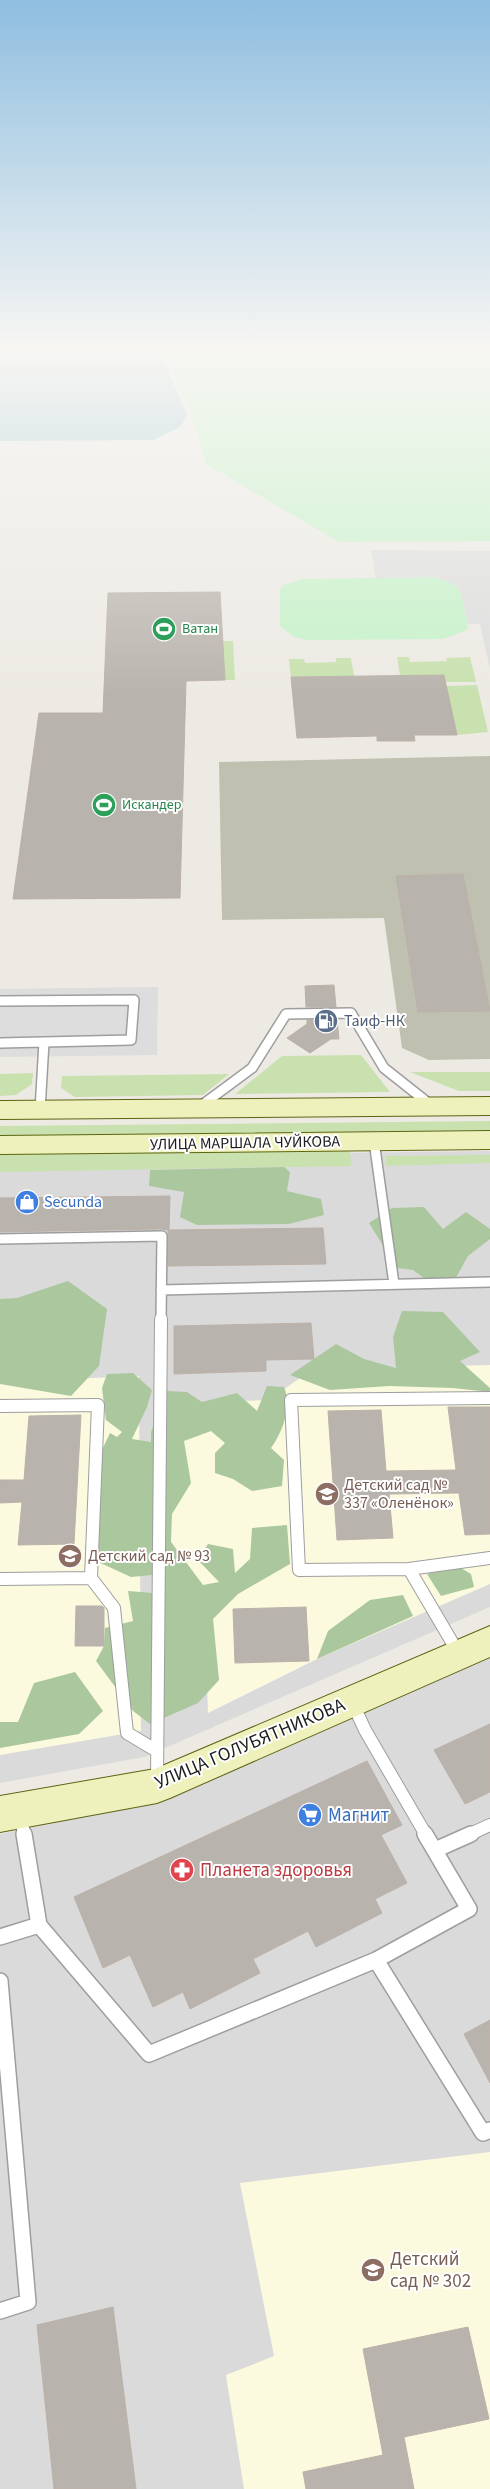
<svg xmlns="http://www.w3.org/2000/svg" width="490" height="2489" font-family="'Source Sans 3',sans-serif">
<rect width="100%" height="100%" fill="#edeae4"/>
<path fill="#dbdada" d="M490,1151V1607L144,1757L0,1783V1157Z
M490,1653V2489H0V1834L151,1802Z"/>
<path fill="#fbfadf" d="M490,1365V1584L317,1659L208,1713L205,1619L168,1602L163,1404L269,1400L311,1370Z
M139,1376L141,1731L0,1755V1382Z
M490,2152V2489H244L226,2375L274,2356L240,2183Z"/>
<path fill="#c0c0b0" d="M490,756V1059L429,1060L402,1048L384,918L222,920L219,762Z"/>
<path fill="#c8e1af" d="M223,641H233L235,680H225Z
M397,657H409L410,662L447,661L446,658L470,657L476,682H445L444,675H400Z
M336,658H351L354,676L291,677L289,659H304L305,663L336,662Z
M477,685L488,732L457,735L446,686Z
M361,1055L390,1092L235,1094L282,1056Z
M410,1072H490V1091H459Z
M33,1073L32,1084L16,1095L0,1096V1074Z
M229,1074L203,1095L75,1097L61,1088L62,1076Z
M490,1121V1130L0,1136V1126Z
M350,1150L351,1166L0,1172V1154Z
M490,1155V1163L386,1166V1156Z"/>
<path fill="#aac79d" d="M284,1167L290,1172L287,1191L321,1199L324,1215L289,1224L197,1225L180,1217L184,1192L149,1186L150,1170Z
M424,1207L443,1229L466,1212L490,1229V1239L468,1256L453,1283L432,1284L413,1270L390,1267L384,1247L369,1223L392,1208Z
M68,1281L107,1309L99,1366L71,1396L0,1384V1299L17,1298Z
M402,1311L443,1312L480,1352L460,1361L490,1388V1392L453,1388L389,1386L330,1390L290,1375L336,1344L364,1359L396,1368L393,1337Z
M133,1373L152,1390L147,1407L132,1439L151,1442V1432L167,1391L187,1392L202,1402L237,1393L257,1411L267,1386L284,1387C292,1407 283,1431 271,1448L284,1460L282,1486L252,1491L233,1479L215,1473V1453L225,1443L211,1431L184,1441L191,1483L172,1514L171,1542L203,1585L219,1582L198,1560L208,1544L233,1549L235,1573L250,1559L252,1528L287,1525L290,1564L238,1594L213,1619L219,1680L198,1703L150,1724L133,1711L96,1661L104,1646L105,1628L133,1621L128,1591L153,1593L152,1575L131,1577L96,1561L102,1450L110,1433L117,1437L122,1432L106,1420L102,1388L107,1374Z
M456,1565L471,1574L474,1587L441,1596L427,1574Z
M403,1595L413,1616L317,1659L328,1631L370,1600Z
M75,1672L103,1711L79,1734L0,1748V1722H18L34,1683Z"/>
<path fill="#c5f2c8" d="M161,348H490V541L339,542L206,464L193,419Z
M434,577L450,582L460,589L468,624L467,630L443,639L307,640L294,637L280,626V589L284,585L303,579Z"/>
<path fill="#ddd" d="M371,550L490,551V669L480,624H468L460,589L450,582L434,577L376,578Z
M158,987L157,1055L0,1057V989Z"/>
<path fill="#a9ccd5" d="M0,348H159L187,415L180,427L153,440L0,441Z"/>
<path fill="#b9b3ad" stroke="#bcb1a8" d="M220,592L225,680L186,681L180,898L13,899L39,713H103L108,593Z
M444,675L457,735H414L415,741H377V736L297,738L291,677Z
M463,874L490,1011L418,1012L396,876Z
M334,985L336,1007H306L305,986Z
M307,1020H337L339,1039H331L310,1053L287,1038L307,1024Z
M170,1196L169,1230L323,1228L326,1264L168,1266V1230L162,1229L0,1232V1198Z
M311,1323L314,1359L266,1360V1371L174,1374V1326Z
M448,1407H490V1534L465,1535L459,1493L389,1494L393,1538L337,1540L328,1411L381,1410L386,1471L456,1470Z
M81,1415L74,1544L18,1545L22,1502L0,1503V1480H24L29,1416Z
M76,1606H102L104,1608V1646H75Z
M306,1607L309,1661L235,1663L233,1609Z
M490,1724V1792L465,1804L434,1750Z
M367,1761L402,1825L381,1835L407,1883L375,1899L382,1913L316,1947L308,1931L253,1959L260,1973L190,2009L183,1992L153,2007L130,1955L103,1968L74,1897Z
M490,2020V2083L464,2034Z
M113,2307L136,2489H54L37,2325Z
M468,2327L489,2419L404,2437L414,2489H306L303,2472L383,2455L363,2349Z"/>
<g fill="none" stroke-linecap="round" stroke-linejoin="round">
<g stroke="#9e9e9e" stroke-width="12">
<path id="lane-far2" d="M0,1001L134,1000L131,1040L0,1043
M198,1108L252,1068L286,1014L351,1013L384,1068L432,1106
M40,1110L44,1042
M374,1141L394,1284
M0,1239L162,1236L161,1321
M161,1290L490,1282"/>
</g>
<g stroke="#9e9e9e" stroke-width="14">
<path id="lane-far1" d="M490,1398L291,1400L299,1570L409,1569L490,1558
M0,1406L98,1405L91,1578L114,1608L127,1733L157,1751
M409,1569L459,1654
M0,1579L91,1578
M353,1704L365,1730L426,1835
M157,1780L161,1319
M21,1816L24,1835
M468,1835L490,1825"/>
</g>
<g stroke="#9e9e9e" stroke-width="18">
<path id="lane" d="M435,1850L471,1834
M39,1925L149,2054L376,1960L469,1909L425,1834
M0,1937L39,1925L24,1834
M376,1960L483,2133L490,2130
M0,1981L28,2302L0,2311"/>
</g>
<g stroke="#5d6512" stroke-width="2">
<path id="secondary" d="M490,1097V1115L0,1119V1101Z
M490,1131V1149L0,1154V1136Z
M490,1626V1657L170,1798L157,1803L0,1832V1796L155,1769Z"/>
</g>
<use href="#lane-far2" stroke="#fff" stroke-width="9"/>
<use href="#lane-far1" stroke="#fff" stroke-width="12"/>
<use href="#lane" stroke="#fff" stroke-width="15"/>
<use href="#secondary" fill="#eff1bd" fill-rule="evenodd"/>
</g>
<linearGradient id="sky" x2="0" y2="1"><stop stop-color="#8fbee0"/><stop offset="0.5" stop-color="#f7f6f3"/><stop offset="1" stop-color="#f7f6f3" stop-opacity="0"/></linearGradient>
<rect width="490" height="697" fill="url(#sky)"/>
<defs>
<g id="stadium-disc" transform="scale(1.25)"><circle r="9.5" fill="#2e9e5b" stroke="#fff"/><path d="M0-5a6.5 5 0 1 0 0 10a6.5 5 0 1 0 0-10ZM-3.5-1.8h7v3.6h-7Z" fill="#fff"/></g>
<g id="fuel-disc" transform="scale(1.25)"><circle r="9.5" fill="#5c6f8a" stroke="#fff"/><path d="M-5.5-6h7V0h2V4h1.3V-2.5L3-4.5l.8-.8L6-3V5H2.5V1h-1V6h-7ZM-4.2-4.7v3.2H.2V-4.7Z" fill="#fff"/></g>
<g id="shop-disc" transform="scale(1.25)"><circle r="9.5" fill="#3f7fe0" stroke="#fff"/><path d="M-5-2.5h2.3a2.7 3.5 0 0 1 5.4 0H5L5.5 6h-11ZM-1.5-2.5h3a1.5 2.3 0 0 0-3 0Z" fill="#fff"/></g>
<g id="school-disc" transform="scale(1.25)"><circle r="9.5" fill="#8d6e63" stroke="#fff"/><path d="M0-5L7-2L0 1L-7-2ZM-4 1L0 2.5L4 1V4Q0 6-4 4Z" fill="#fff"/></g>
<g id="supermarket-disc" transform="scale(1.25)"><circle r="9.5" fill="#3f7fe0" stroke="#fff"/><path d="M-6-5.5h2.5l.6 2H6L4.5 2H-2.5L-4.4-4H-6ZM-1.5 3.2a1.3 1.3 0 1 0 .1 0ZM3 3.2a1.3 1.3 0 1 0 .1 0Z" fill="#fff"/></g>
<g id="pharmacy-disc" transform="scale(1.25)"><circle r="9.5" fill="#e0444e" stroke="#fff"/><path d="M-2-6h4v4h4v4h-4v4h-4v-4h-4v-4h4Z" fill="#fff"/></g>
</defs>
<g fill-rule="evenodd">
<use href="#stadium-disc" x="164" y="629"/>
<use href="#stadium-disc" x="104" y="805"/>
<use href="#fuel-disc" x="326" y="1021"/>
<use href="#shop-disc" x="27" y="1202"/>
<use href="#school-disc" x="327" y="1494"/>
<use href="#school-disc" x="70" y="1556"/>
<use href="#supermarket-disc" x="310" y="1815"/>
<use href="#pharmacy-disc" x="182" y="1870"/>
<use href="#school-disc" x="373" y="2270"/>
</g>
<g text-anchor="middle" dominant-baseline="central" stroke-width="4" stroke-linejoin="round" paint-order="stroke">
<g font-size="14" fill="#27864d" stroke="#fff" text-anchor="start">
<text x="182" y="629">Ватан</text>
<text x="122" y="805">Искандер</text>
</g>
<g font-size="16" fill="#4e5e75" stroke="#fff" text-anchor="start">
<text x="344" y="1021">Таиф-НК</text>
</g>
<g font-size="16" fill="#1d1d1d" stroke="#fff">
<text transform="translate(245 1143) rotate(-1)">УЛИЦА МАРШАЛА ЧУЙКОВА</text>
</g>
<g font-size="16" fill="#366cbe" stroke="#fff" text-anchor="start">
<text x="44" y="1202">Secunda</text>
</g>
<g font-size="16" fill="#785e54" stroke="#fff" text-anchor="start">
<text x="344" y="1485">Детский сад №<tspan x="344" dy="18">337 «Оленёнок»</tspan></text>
<text x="88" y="1556">Детский сад № 93</text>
</g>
<g font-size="19" fill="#1d1d1d" stroke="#fff">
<text transform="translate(250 1744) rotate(-23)">УЛИЦА ГОЛУБЯТНИКОВА</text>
</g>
<g font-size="19" fill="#366cbe" stroke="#fff" text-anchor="start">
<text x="328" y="1815">Магнит</text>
</g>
<g font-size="19" fill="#be3a42" stroke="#fff" text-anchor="start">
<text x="200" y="1870">Планета здоровья</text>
</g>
<g font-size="19" fill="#785e54" stroke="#fff" text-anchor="start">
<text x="390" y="2259">Детский<tspan x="390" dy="22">сад № 302</tspan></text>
</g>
</g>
</svg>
